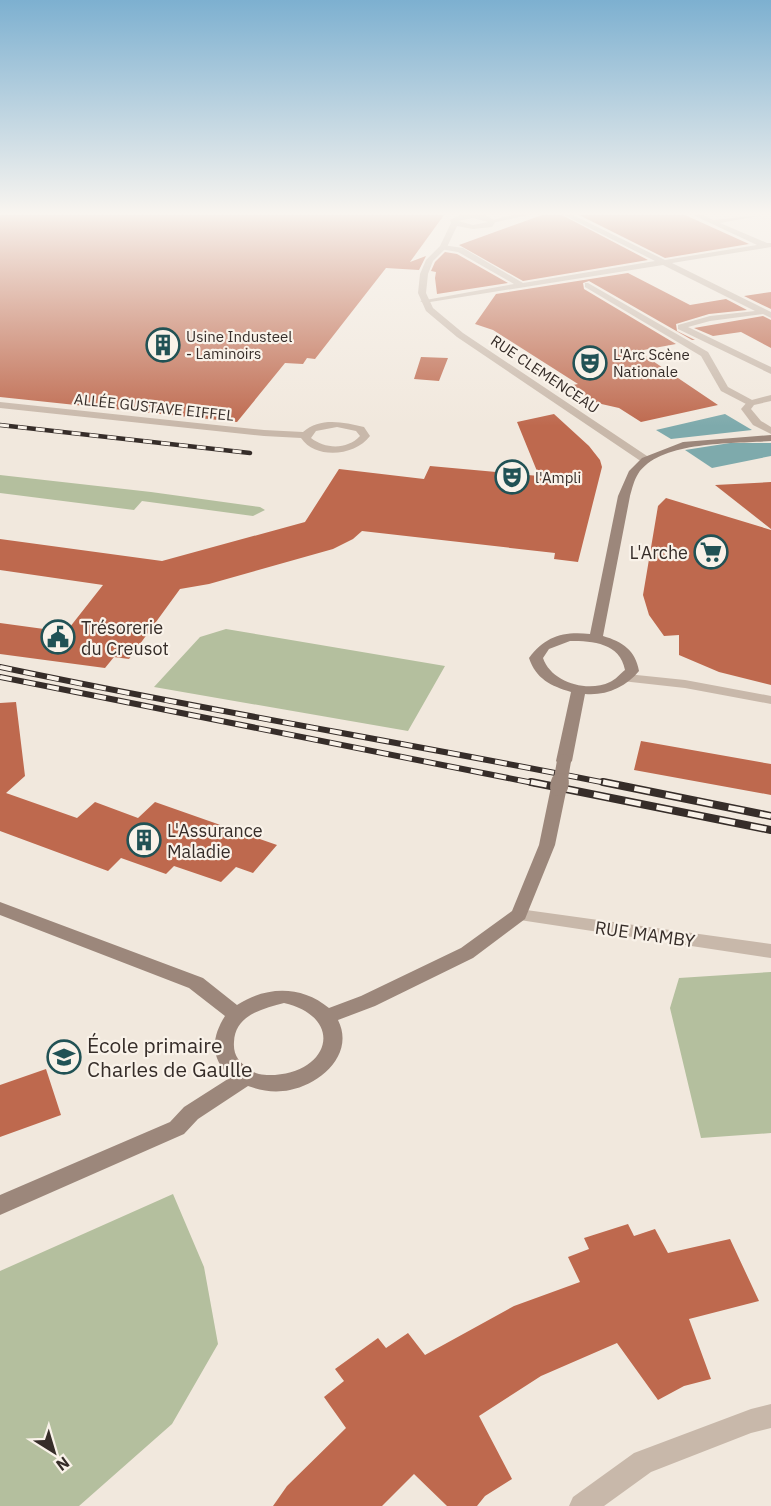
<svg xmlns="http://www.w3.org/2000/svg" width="771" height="1506" font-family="'IBM Plex Sans',sans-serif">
<rect width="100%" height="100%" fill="#f1e8dd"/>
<path fill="#b4bf9e" d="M0,475L151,492L260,507L265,510L253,516L142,501L134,510L0,493Z
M226,629L445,666L408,731L154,687L200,637Z
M771,972V1133L701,1138L670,1008L679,978Z
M173,1194L204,1267L218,1344L172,1424L79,1506H0V1271Z"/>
<path fill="#7eaaac" d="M725,414L752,430L671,439L656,430Z
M730,443H771V456L712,468L685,450Z"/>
<path fill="#be694e" d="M0,215H444L410,262L426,256L419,270L386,268L315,359L307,358L303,364L285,363L237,422L0,397Z
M542,215H562L648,260L523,281L459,245Z
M579,215H685L749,244L665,258Z
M445,252L457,254L508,283L437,294L435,278L436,272L431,271L435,262Z
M628,273L690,305L726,299L747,310L709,314L676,324L677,331L695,340H692L589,281L583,283L584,289L676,344L638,351L718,405L641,422L619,408L597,403L568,386L578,384L493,330L475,324L496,294Z
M771,292V309L744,296Z
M763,316L771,320V348L741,332L713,336L694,328Z
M421,357L448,358L439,381L414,379Z
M554,414L589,446L600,460L602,467L578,562L554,559L555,553L362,531L353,539L333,549L209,584L180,589L129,659L114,657L105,668L0,654V623L66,632L103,585L0,570V539L162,561L305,522L339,469L424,479L430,466L539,476L517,422Z
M771,482V529L715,485Z
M666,498L771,530V685L719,672L679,655V635L664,636L649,615L643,595L658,506Z
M16,702L25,776L6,793L77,818L95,802L138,818L155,802L277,845L253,873L236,867L221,882L174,866L166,874L121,858L108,871L0,831V703Z
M641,741L771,764V795L634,770Z
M46,1069L61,1115L0,1137V1085Z
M628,1224L634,1236L655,1229L668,1253L730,1239L759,1301L689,1319L711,1379L684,1386L658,1400L617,1343L541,1376L479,1416L512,1479L485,1496L477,1506H447L414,1474L382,1506H273L287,1486L346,1428L324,1397L344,1381L335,1369L378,1338L386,1348L408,1333L425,1355L514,1306L580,1282L568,1257L589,1249L584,1238Z"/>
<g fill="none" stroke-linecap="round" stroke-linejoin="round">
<path fill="#c8b8aa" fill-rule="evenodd" d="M588,283L708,352L728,387L754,401V405H748L721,391L701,356L585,287V283Z"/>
<path fill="#c8b8aa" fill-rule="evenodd" d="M512,215H529L492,223L488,221Z
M564,215H573L665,260L757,245L693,215H703L713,220L764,215L720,223L767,243H771V247L672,263L771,312V318L763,314L710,321L688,327L771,367V374L678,329V325L710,316L755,311L663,265L424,303L420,301L514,284L458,252L440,249L443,245L463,248L523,283L655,261Z
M771,395V401L754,405L751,409L761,421L771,427V434L753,425L741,409L748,401Z
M0,402L264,430L303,432C320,417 343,422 364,427L370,436C355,456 316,460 301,438L264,436L0,408ZM337,427L356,431L360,436C347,450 325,449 311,438L316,431Z
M627,674L685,680L771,696V704L685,688L622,681L620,678Z
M771,1404V1428L751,1433L651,1472L604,1506H569L573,1497L634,1453L751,1409Z"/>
<path fill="#c8b8aa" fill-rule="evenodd" d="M460,215H485L496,221L492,227L473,229L457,226L447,247L433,261L428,274L426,293L433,308L463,333L650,458V462H642L457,337L426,311L418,293L420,274L426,260L440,246L451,223L450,220ZM473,218L488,222L473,225L458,221Z
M519,909L771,944V958L513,919L510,915L513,911Z"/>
<path fill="#9c877b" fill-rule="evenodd" d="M771,435V441C735,444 660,440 638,474C634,480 632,489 630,496L603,636C623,642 635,650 639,671C626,687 606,696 585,694L572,761L569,764H559L556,761L571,692C551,686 536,679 529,658C545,636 564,631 590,634L618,496L629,471L642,458L683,442ZM570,641C593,641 620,643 625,670C620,674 615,680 610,682C587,693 551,682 543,658L549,649Z
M559,782L567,787L555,845L525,919L473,958L375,1006L338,1020C355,1054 321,1084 290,1090C275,1093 262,1091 248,1086L198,1119L184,1134L0,1215V1195L170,1122L184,1107L231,1077C210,1059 211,1038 225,1016L189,988L0,915V902L203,978L237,1005C266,986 301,985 329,1008L361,996L461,948L512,911L539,845L551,787ZM284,1003C344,1017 331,1071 275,1075C266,1075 256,1075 249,1069C239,1062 233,1055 234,1042C235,1015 262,1009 284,1003Z"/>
<g stroke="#362d29" stroke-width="4.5">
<path id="rail-far2" d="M0,425L250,453"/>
</g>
<g stroke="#362d29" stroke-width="6">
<path id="rail-far1" d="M0,667C203,710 407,743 611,784
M0,677L538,784"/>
</g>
<g stroke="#362d29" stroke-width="8">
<path id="rail" d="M531,782L771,830
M603,782L771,816"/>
</g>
<use href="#rail-far2" stroke="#f9f2e9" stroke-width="3" stroke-dasharray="9" stroke-linecap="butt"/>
<use href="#rail-far1" stroke="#f9f2e9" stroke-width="4" stroke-dasharray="12" stroke-linecap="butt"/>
<use href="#rail" stroke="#f9f2e9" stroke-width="5" stroke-dasharray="16" stroke-linecap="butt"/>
<path stroke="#9c877b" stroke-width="14" d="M560,784L564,761"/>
<path stroke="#9c877b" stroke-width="18" d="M559,787L560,782"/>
</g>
<linearGradient id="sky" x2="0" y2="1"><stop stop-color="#7db0d0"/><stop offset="0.5" stop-color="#f9f5f0"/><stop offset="1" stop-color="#f9f5f0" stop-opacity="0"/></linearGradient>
<rect width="771" height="426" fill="url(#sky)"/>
<defs>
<g id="building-ring" transform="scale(1.725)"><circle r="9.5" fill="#f9f2e9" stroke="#215255" stroke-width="1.5"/><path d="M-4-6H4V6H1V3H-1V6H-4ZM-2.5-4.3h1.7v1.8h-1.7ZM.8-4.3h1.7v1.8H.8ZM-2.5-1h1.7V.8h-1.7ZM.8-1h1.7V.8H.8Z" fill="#215255"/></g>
<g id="theatre-ring" transform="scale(1.725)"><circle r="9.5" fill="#f9f2e9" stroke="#215255" stroke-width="1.5"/><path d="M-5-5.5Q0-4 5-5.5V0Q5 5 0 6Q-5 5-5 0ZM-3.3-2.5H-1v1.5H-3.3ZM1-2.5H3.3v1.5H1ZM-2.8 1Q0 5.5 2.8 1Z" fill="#215255"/></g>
<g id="supermarket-ring" transform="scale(1.725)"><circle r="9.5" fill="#f9f2e9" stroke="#215255" stroke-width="1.5"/><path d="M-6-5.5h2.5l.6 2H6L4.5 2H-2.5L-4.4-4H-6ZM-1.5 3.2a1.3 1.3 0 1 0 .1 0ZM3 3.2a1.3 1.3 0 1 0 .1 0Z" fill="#215255"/></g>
<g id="civic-ring" transform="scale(1.725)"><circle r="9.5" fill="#f9f2e9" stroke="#215255" stroke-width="1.5"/><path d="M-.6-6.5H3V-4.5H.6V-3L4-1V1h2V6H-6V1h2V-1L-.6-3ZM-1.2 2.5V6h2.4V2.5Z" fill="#215255"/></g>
<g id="school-ring" transform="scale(1.725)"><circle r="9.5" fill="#f9f2e9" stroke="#215255" stroke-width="1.5"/><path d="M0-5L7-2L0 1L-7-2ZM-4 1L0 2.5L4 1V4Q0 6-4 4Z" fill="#215255"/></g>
</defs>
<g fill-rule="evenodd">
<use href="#building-ring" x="163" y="345"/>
<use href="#theatre-ring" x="590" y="363"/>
<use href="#theatre-ring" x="512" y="477"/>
<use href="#supermarket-ring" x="711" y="552"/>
<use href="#civic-ring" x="58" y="637"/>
<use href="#building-ring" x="144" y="840"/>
<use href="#school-ring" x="64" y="1057"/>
</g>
<g text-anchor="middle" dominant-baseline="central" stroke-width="4.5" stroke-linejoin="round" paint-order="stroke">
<g font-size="15" fill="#362d29" stroke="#f9f2e9" text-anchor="start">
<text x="186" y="336">Usine Industeel<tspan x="186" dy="17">- Laminoirs</tspan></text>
<text x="613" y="354">L'Arc Scène<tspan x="613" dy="17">Nationale</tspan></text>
<text x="535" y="477">l'Ampli</text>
</g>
<g font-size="15" fill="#362d29" stroke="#f9f2e9">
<text transform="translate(545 374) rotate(34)">RUE CLEMENCEAU</text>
<text transform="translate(154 407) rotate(6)">ALLÉE GUSTAVE EIFFEL</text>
</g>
<g font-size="18" fill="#362d29" stroke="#f9f2e9" text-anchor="start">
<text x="688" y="552" text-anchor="end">L'Arche</text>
<text x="81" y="627">Trésorerie<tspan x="81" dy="21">du Creusot</tspan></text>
<text x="167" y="830">L'Assurance<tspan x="167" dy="21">Maladie</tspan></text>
</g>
<g font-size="18" fill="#362d29" stroke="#f9f2e9">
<text transform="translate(645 934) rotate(8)">RUE MAMBY</text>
</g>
<g font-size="21" fill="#362d29" stroke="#f9f2e9" text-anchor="start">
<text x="87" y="1045">École primaire<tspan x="87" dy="24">Charles de Gaulle</tspan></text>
</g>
</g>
<g transform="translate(54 1452) rotate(143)" stroke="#f9f2e9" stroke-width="4.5" paint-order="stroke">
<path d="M0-4.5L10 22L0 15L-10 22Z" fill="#362d29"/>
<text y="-9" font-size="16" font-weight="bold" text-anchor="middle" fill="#362d29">N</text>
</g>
</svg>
